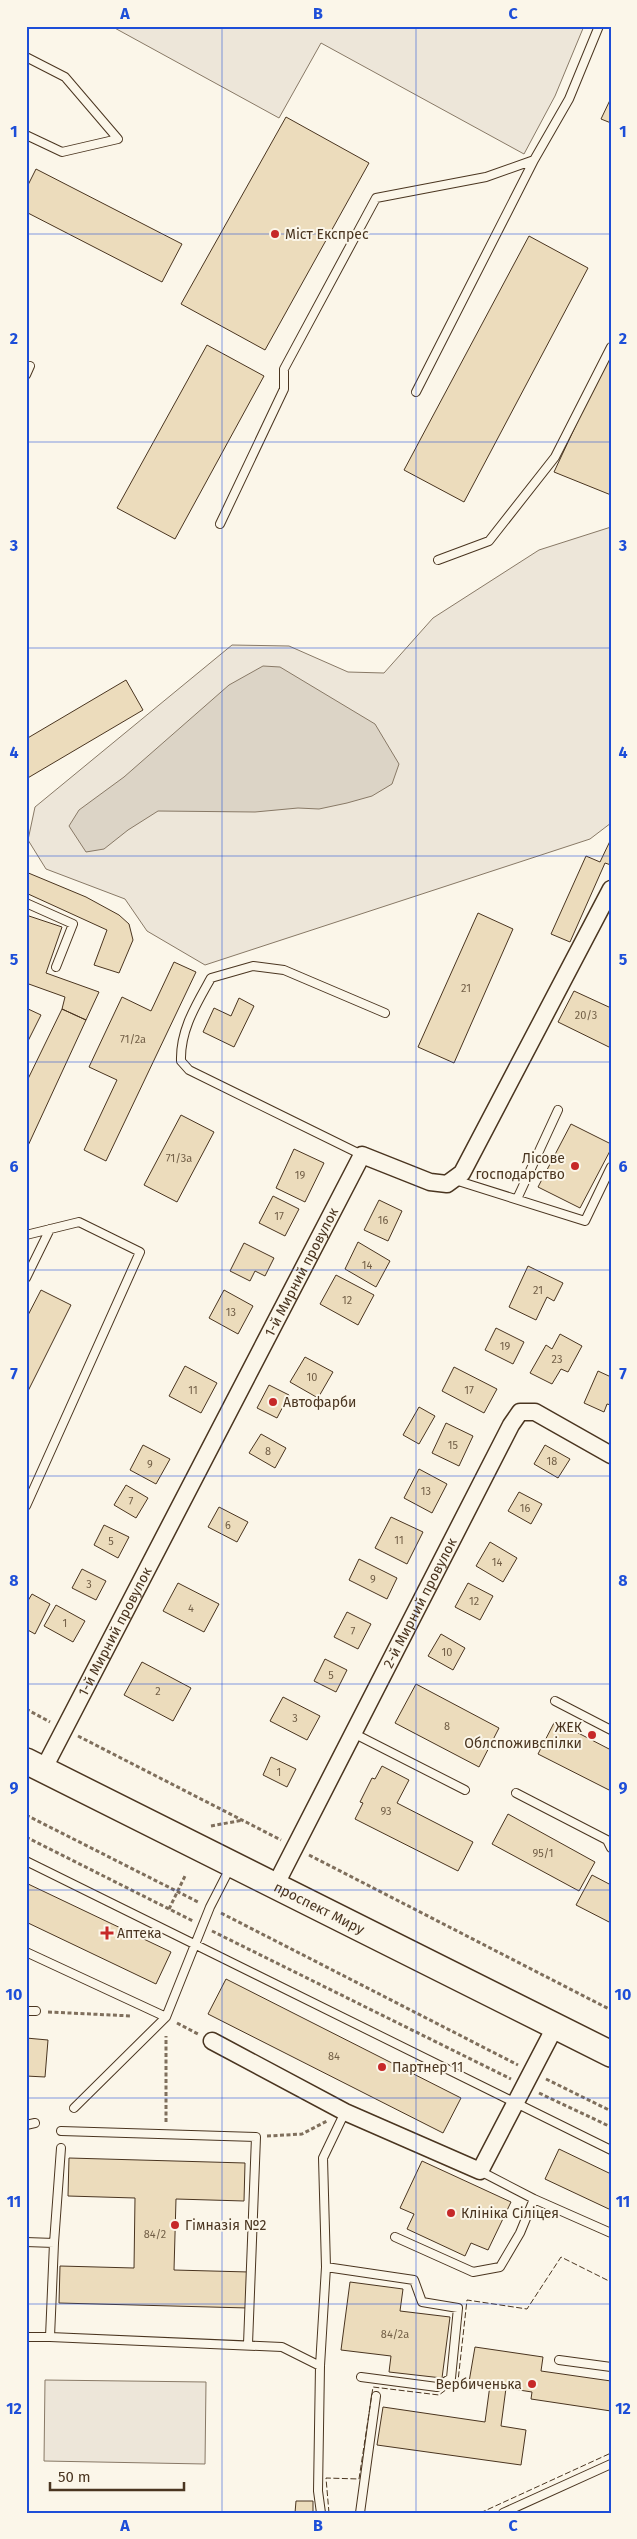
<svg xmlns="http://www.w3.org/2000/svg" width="637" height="2539" font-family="'Fira Sans',sans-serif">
<rect width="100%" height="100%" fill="#fbf6e9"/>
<path fill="#ede6d9" stroke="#887966" d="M111,26H584L555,96L524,154L321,43L279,118Z
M611,527V823L590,839L205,965L147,931L125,899L46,869L28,840L35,807L232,645L289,646L348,672L384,673L433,618L539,550Z
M45,2380L206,2382L205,2464L44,2461Z"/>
<path fill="#dcd4c6" stroke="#887966" d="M263,666L280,667L375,724L399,764L392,784L372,796L347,803L319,809L298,808L255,812L158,811L128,830L104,849L86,852L69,826L79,810L124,777L229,685Z"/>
<path fill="#ecdcbc" stroke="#4a3520" d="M611,98V123L601,119Z
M286,117L369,163L265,350L181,304Z
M36,169L182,244L162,282L26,212V189Z
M529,236L588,268L464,502L404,470Z
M207,345L264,376L175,539L117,508Z
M611,350V495L554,472Z
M126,680L143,710L26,779V739Z
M611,839V865L605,863L570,942L551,934L586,856L600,862Z
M26,872L86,897L119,915L129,924L133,940L119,973L94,965L107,930L26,893Z
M478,913L513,929L454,1063L418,1047Z
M26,915L62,927L46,973L99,992L86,1020L62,1009L65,997L26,983Z
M174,962L196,972L106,1161L84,1150L117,1080L89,1067L122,997L151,1011Z
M574,991L611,1008V1048L558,1022Z
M239,998L254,1006L234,1047L203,1032L214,1008L231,1016Z
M26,1008L41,1015L26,1045Z
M62,1009L86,1020L26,1150V1083Z
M181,1115L214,1132L177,1202L144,1185Z
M571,1124L611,1144V1149L580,1208L538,1187Z
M294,1149L324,1163L305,1202L276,1188Z
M273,1196L299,1209L285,1236L259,1223Z
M379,1200L402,1211L388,1241L364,1230Z
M358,1242L390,1261L376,1287L345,1269Z
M244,1243L274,1258L265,1276L255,1271L250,1281L230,1271Z
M528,1266L563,1283L554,1301L547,1297L536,1320L509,1307Z
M336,1275L374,1295L358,1325L320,1304Z
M41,1290L71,1305L26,1395V1319Z
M224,1290L253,1306L238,1334L209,1318Z
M496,1328L524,1342L513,1364L485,1350Z
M560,1334L582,1346L568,1372L561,1369L552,1384L530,1373L546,1345L552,1349Z
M305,1357L333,1372L318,1398L290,1382Z
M185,1366L217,1383L201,1413L169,1396Z
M454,1367L497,1389L484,1413L442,1391Z
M598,1371L611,1377V1405L607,1404L604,1412L584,1403Z
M269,1385L289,1395L277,1418L257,1408Z
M419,1407L435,1416L419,1444L403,1435Z
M446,1423L473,1436L459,1466L432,1453Z
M261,1434L286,1448L275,1468L249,1453Z
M143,1445L170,1459L156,1484L130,1470Z
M545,1445L570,1459L558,1478L534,1464Z
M419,1469L447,1484L432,1513L404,1498Z
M126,1485L148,1498L136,1518L114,1505Z
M519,1492L542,1504L531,1524L508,1511Z
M219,1507L248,1522L237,1542L208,1527Z
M391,1517L423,1532L407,1564L375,1548Z
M104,1525L129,1537L118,1558L94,1545Z
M490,1542L517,1558L503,1582L476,1566Z
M359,1559L397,1578L387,1599L349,1580Z
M82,1569L106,1581L96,1600L72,1588Z
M178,1583L219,1604L204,1632L163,1611Z
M468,1583L493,1596L480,1620L455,1607Z
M32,1594L50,1604L35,1634L26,1629V1604Z
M56,1605L85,1621L73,1642L44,1626Z
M347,1612L371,1624L358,1649L334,1637Z
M441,1634L465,1648L453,1670L428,1656Z
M325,1659L347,1670L336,1692L314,1681Z
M142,1662L191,1688L173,1721L124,1695Z
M416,1684L499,1728L479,1767L395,1723Z
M283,1697L320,1716L307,1740L270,1721Z
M555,1721L611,1750V1791L538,1754Z
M271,1757L296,1769L287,1787L263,1775Z
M382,1766L409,1780L397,1803L473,1842L458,1871L355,1819L363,1803L360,1802L372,1778L375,1779Z
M508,1814L595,1862L579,1891L492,1844Z
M592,1875L611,1885V1923L576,1905Z
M26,1883L171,1952L156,1984L26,1922Z
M226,1979L461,2098L443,2133L208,2014Z
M26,2038L48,2040L45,2077L26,2076Z
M559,2149L611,2174V2210L545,2179Z
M69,2158L245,2163L244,2201L176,2199L174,2270L249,2272L248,2308L59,2303L60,2266L134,2268L135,2198L68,2196Z
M422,2161L511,2202L488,2250L471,2243L465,2256L407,2229L414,2214L400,2208Z
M350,2282L403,2289L400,2311L450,2317L442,2378L389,2372L391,2356L341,2350Z
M475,2347L543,2357L541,2371L611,2381V2411L531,2399L532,2392L506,2388L501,2426L526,2430L521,2465L377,2445L383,2407L485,2422L490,2385L469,2382Z
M296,2501H313V2513H295Z"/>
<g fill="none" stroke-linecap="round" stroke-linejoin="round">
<g stroke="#4a3520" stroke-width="10">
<path id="lane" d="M26,57L65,77L118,139L62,152L26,135
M26,375L30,366
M416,392L534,160
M220,524L284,389V369L376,198L486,177L534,160L569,99L599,26
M438,560L489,541L555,457L611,347
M26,903L73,924L56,967
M362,1155L189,1070L181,1061C180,1030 196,1005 211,978L253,966L284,970L385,1013
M455,1180L585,1221L611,1167
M517,1199L558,1110
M26,1235L79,1222L140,1252L26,1506
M26,1278L50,1229
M555,1701L611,1730
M353,1733L465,1790
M516,1793L607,1840L611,1848
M26,1861L611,2150
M26,1952L166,2017
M26,2011H36
M74,2108L166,2017L210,1907L231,1866
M26,2125L35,2123
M61,2131L256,2137L248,2344
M61,2148L54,2243L50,2337L282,2347L320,2366
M480,2171L534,2199L611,2233
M395,2237L473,2272L500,2267L520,2233L534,2199
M26,2242L54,2243
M326,2267L414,2280L422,2302L458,2308L451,2378L437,2387L361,2377
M26,2337H50
M559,2360L611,2367
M321,2513L318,2491L320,2366L326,2267L323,2158L345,2112
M360,2513L376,2396
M503,2513L611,2464"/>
</g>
<g stroke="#4a3520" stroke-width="19">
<g id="street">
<path id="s1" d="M43,1770L362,1155L430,1182L447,1184L462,1173L611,889"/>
<path id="s2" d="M275,1886L511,1425L520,1412H535L611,1455"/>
<path d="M212,2041L345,2112L480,2171L555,2027"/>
</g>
</g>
<g stroke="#4a3520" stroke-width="28">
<g id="primary">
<path id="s3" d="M26,1761L611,2054"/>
</g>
</g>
<path stroke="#7f6f5c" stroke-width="3" stroke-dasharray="4 2.5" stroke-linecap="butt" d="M26,1709L50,1722
M78,1736L281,1840
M26,1815L200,1903
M211,1826L243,1820
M26,1837L193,1921
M309,1855L611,2010
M169,1909L185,1876
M221,1913L518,2065
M212,1931L511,2079
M48,2012L132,2016
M177,2023L198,2034
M546,2079L611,2111
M539,2093L611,2127
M166,2122V2036
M267,2136L302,2134L327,2121"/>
<use href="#lane" stroke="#fbf6e9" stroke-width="8"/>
<use href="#street" stroke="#fbf6e9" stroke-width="16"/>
<use href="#primary" stroke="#fbf6e9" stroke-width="25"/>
<path stroke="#4a3520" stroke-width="1" stroke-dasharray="6 2.5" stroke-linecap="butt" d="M329,2513L326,2478L359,2479L373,2387L439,2395L458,2381L467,2300L527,2309L561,2257L611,2282
M480,2513L611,2453"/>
</g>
<path fill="none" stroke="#1d4ed8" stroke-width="1" stroke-opacity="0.55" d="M222,26V2513M416,26V2513M26,234H611M26,442H611M26,648H611M26,856H611M26,1062H611M26,1270H611M26,1476H611M26,1684H611M26,1890H611M26,2098H611M26,2304H611"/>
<g fill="#c62828" stroke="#fbf6e9" stroke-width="2">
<circle cx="275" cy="234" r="5"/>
<circle cx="575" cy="1166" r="5"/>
<circle cx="273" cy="1402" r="5"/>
<circle cx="592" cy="1735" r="5"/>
<path d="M104.5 1925.5h5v5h5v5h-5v5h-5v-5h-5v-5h5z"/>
<circle cx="382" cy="2067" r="5"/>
<circle cx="451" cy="2213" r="5"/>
<circle cx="175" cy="2225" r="5"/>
<circle cx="532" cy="2384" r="5"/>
</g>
<g text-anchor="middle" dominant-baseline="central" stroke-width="4" stroke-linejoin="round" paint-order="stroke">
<g font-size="11" fill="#725f47">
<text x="466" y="988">21</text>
<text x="586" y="1015">20/3</text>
<text x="133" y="1039">71/2а</text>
<text x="179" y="1158">71/3а</text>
<text x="300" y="1175">19</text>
<text x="279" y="1216">17</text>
<text x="383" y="1220">16</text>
<text x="367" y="1265">14</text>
<text x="538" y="1290">21</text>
<text x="347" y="1300">12</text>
<text x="231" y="1312">13</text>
<text x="505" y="1346">19</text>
<text x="557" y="1359">23</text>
<text x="312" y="1377">10</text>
<text x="193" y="1390">11</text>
<text x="469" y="1390">17</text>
<text x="453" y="1445">15</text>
<text x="268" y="1451">8</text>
<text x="552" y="1461">18</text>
<text x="150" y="1464">9</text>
<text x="426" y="1491">13</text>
<text x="131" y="1501">7</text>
<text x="525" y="1508">16</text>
<text x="228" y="1525">6</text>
<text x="399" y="1540">11</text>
<text x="111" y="1541">5</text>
<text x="497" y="1562">14</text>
<text x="373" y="1579">9</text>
<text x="89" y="1584">3</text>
<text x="474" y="1601">12</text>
<text x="191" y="1608">4</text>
<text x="65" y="1623">1</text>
<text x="353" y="1631">7</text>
<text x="447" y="1652">10</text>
<text x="331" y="1675">5</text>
<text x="158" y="1691">2</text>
<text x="295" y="1718">3</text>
<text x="447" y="1726">8</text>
<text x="279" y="1772">1</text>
<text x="386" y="1811">93</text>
<text x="543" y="1853">95/1</text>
<text x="334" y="2056">84</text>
<text x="155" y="2234">84/2</text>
<text x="395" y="2334">84/2а</text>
</g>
<g font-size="14" fill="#4a3520" stroke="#fbf6e9" text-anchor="start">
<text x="285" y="234">Міст Експрес</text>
<text x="565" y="1158" text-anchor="end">Лісове<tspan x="565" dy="16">господарство</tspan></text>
<text x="283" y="1402">Автофарби</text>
<text x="582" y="1727" text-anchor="end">ЖЕК<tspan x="582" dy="16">Облспоживспілки</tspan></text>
<text x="117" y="1933">Аптека</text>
<text x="392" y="2067">Партнер 11</text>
<text x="461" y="2213">Клініка Сіліцея</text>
<text x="185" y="2225">Гімназія №2</text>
<text x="522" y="2384" text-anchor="end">Вербиченька</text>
</g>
<g font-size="14" fill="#4a3520" stroke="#fbf6e9">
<text stroke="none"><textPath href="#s1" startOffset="561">1-й Мирний провулок</textPath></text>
<text stroke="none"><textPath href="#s2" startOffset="318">2-й Мирний провулок</textPath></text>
<text stroke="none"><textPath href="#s1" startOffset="156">1-й Мирний провулок</textPath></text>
<text stroke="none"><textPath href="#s3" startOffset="328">проспект Миру</textPath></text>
</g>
</g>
<rect width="637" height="2539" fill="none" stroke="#fbf6e9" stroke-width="55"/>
<path d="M50 2482v8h134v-8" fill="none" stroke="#4a3520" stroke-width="2.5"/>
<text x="58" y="2482" font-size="15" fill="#4a3520" stroke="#fbf6e9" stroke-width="4" paint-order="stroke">50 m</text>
<rect x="28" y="28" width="582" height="2484" fill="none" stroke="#1d4ed8" stroke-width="2"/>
<g font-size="16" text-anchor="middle" font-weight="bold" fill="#1d4ed8">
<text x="125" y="19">A</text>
<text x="318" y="19">B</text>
<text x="513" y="19">C</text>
<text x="14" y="137">1</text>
<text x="623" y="137">1</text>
<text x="14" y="344">2</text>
<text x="623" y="344">2</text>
<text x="14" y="551">3</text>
<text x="623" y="551">3</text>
<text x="14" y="758">4</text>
<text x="623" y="758">4</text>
<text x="14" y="965">5</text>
<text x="623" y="965">5</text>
<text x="14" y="1172">6</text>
<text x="623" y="1172">6</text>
<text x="14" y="1379">7</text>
<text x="623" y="1379">7</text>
<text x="14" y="1586">8</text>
<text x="623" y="1586">8</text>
<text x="14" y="1793">9</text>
<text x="623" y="1793">9</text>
<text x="14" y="2000">10</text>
<text x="623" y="2000">10</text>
<text x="14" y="2207">11</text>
<text x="623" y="2207">11</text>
<text x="14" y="2414">12</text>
<text x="623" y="2414">12</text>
<text x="125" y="2531">A</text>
<text x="318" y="2531">B</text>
<text x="513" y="2531">C</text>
</g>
</svg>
